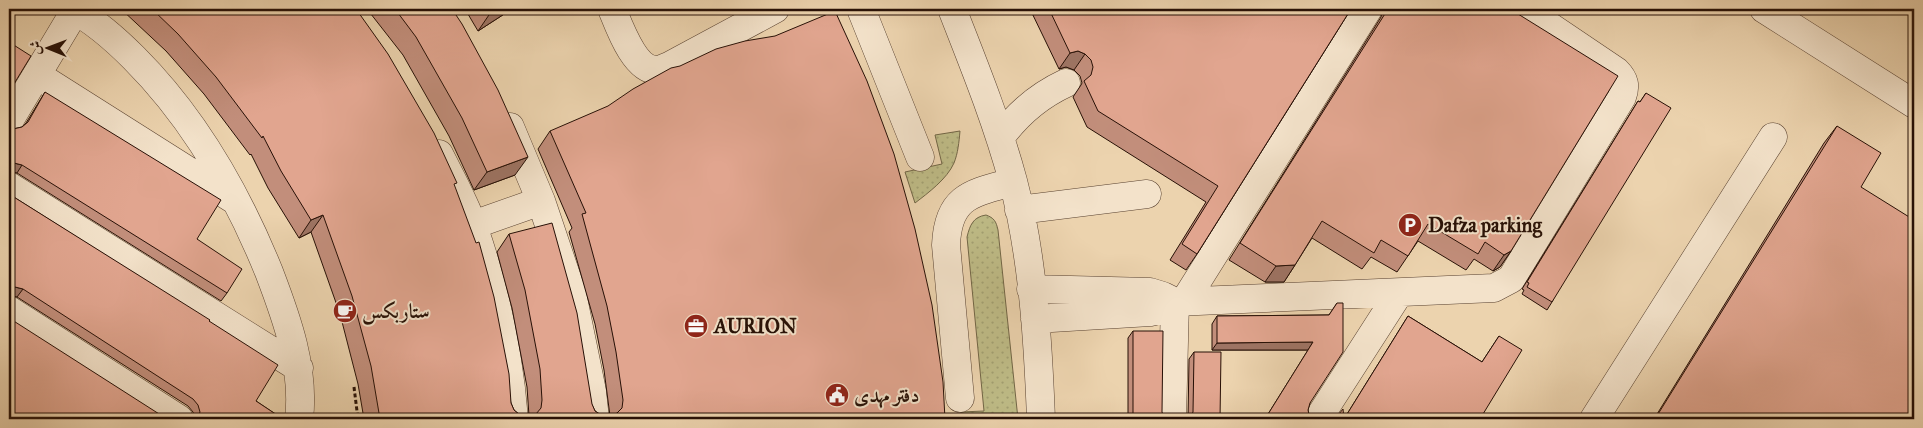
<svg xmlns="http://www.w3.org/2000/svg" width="1923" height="428" font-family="'IM FELL Great Primer',Amiri,serif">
<defs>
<pattern id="grass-dots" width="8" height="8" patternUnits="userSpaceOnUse" patternTransform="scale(1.25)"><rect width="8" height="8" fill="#bebb86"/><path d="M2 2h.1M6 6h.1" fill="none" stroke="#a3a072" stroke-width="1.8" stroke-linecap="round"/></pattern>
</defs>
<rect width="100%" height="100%" fill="#ecd3ae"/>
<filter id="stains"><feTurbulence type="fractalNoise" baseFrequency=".004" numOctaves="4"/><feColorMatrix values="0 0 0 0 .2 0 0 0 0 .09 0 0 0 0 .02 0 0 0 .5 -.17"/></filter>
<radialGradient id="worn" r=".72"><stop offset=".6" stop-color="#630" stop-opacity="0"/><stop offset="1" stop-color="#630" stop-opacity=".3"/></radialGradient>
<path fill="url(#grass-dots)" stroke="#726646" d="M960,131C959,142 958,153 954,163C947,179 928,193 915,203L905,172L942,164L935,135Z
M986,215C994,218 996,221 998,230L1018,419H961V412L984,411L967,237C970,225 973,217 986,215Z"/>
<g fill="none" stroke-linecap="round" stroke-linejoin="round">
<g stroke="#584130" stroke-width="29">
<path id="minor" d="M72,9C95,21 116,40 134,58C194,118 237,193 269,272C287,319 305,369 299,419
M612,9C619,26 635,72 658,70C661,70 666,67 669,66L775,9
M861,9L920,157
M952,9C974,65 997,122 1013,181C1033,257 1038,341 1041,419
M1764,9L1914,104
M37,75L236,201
M9,121L75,11
M510,127L541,201L572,293L592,391L595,419
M1000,138C1018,113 1038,96 1066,83
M439,154C451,178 464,201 473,226C495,288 509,354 514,419
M9,186L299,368
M1019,210L1147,194
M473,225L541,201
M1031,289L1150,292L1163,296L1175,302
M1184,302L1368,9
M9,310L179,419
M1035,319L1150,312L1163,309L1175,302L1494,288L1511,279L1622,97C1626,86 1625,80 1616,71L1524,9
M960,398L946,245C948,196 972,193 1013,182
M1172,419L1175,302
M1318,419L1399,293
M1594,419L1773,137"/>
</g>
<path stroke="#271006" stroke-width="3" stroke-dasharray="4 2.5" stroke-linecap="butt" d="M354,387L358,419"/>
<use href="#minor" stroke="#f3e2ca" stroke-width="28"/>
</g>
<path fill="#c28e7b" stroke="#271006" d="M121,9H356L454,187L511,403L514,410L520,415L528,417L529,416L527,387L512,308L497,252L509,234L595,411L601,415L610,416L604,370L595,324L569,232L572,228L538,149L550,131L945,419H364L358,384L340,314L311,232L299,238L268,188L251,154L250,155L204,94L166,51Z
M367,9H452L515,175L474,190L449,136L403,55Z
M465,9H512L478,31Z
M1030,9H1351L1197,254L1186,270L1170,260L1206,202L1087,127L1073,97L1081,85L1082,83L1080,76L1074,70L1066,67L1059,69Z
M1383,9H1510L1511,251L1500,267L1493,271L1474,259L1466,270L1418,241L1397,272L1371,257L1362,269L1312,238L1295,265L1284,282H1265L1229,260L1381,17Z
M45,92L197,239L227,293L221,301L17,173L9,171L13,129L22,127L26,123Z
M1646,93L1552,302L1547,310L1522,294L1524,290L1522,289L1633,109L1638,101L1640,102Z
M1837,126L1914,419H1654L1824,143Z
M9,194L209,321L256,401L283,419H195L193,412L188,406L17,297L9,295Z
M1337,303L1308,410L1310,419H1265L1308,350H1212V324L1217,316L1329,315Z
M1408,316L1482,362L1499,336L1480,419H1344Z
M1133,331L1164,419H1074L1075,418H1128V338Z
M1194,352L1220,419H1188L1189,359Z"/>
<path fill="#9e7464" stroke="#271006" d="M496,9H512L478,31L491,12Z
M1078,51L1085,54L1074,70L1066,67L1059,69L1070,53Z
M528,157L515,175L474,190L487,172Z
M14,163L22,165L17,173L9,171V164Z
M323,215L311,232L299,238L311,220Z
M1511,251L1500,267L1493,271L1504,255Z
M1295,265L1284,282H1265L1276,266Z
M15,287L23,289L17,297L9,295V288Z
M1313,342L1308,350H1212L1217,343Z"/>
<path fill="#e1a58f" stroke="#271006" d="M152,9H356L388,54L434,133L457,183L454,184L476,243L479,242L494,297L509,374L511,403L514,410L520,415L528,417L536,414L541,408L542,400L540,369L525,290L509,234L552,223L577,313L592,404L595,411L601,415L610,417L617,413L622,408L623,400L616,352L607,306L582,214L586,213L550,131L608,106L633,89L671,68L680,66L716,49L745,41L775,36L835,11L867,81L894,154L915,229L932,305L943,382L945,419H385V417L384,419H380L371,366L352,296L323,215L311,220L281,171L263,136L262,138L216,77L178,34Z
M395,9H452L462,24L498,90L528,157L487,172L462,118L416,37Z
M489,9H496L491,12Z
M1049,9H1351L1197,254L1182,244L1218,186L1098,111L1084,81L1091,75L1093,67L1091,60L1085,54L1078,51L1070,53Z
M1388,9H1510L1618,76L1511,251L1504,255L1485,242L1478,254L1428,224L1408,256L1381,240L1374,253L1322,221L1295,265L1276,266L1240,243Z
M9,42L31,56L9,92Z
M45,92L221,200L197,239L242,269L227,293L22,165L14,163L9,164V128L13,129L22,127L28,122Z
M1646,93L1671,108L1552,302L1527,287L1529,283L1527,282L1638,101L1640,102Z
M1837,126L1881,153L1861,187L1914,220V419H1655Z
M9,194L210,320L209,321L278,365L256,401L283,419H197L200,412L198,405L193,399L23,289L15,287L9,288Z
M1337,303H1343V352L1310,403L1308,410L1310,419H1265L1313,342L1217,343V316L1329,315Z
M1408,316L1482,362L1499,336L1522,350L1480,419H1344Z
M9,318L167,419H9Z
M1133,331H1163L1162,412L1164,419H1076L1075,418L1133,419Z
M1194,352H1221L1220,419H1190L1193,412Z
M1343,409L1344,419H1335Z"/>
<defs>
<g id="parking-disc" transform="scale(1.25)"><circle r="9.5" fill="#8f2418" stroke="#f3e2ca"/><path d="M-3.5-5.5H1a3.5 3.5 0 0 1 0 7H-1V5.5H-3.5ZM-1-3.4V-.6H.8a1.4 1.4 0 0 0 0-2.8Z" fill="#fff"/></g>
<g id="cafe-disc" transform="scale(1.25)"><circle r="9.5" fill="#8f2418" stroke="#f3e2ca"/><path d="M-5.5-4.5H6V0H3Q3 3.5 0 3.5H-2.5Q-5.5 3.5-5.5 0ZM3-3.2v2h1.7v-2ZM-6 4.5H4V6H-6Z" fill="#fff"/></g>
<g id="office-disc" transform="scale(1.25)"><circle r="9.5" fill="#8f2418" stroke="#f3e2ca"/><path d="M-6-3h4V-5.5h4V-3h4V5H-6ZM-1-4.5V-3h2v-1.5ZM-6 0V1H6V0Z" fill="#fff"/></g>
<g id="civic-disc" transform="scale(1.25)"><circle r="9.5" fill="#8f2418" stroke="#f3e2ca"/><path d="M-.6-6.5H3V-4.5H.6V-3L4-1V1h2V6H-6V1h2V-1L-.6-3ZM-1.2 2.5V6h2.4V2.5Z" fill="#fff"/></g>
</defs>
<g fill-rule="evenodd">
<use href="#parking-disc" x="1410" y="225"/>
<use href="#cafe-disc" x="345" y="311"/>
<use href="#office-disc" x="696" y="326"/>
<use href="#civic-disc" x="837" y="395"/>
</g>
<g text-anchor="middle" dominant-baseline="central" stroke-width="4" stroke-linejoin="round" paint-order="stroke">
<g font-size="20" font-weight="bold" fill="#271006" stroke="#f3e2ca" text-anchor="start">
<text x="1428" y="225">Dafza parking</text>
<text x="362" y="311">ستاربكس</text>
<text x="714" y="326">AURION</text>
<text x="854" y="395">دفتر مهدى</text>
</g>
</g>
<rect width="1923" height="428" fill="none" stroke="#ecd3ae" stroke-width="30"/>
<rect x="10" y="10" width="1903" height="408" fill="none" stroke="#271006" stroke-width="2.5"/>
<rect x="15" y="15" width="1893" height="398" fill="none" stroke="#271006"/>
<g transform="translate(48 48) rotate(271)" stroke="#f3e2ca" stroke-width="4" paint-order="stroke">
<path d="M0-4L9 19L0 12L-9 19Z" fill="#271006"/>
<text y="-8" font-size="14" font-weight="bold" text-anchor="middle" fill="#271006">ش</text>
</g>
<rect width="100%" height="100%" filter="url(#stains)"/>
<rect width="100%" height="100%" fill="url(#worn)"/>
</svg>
